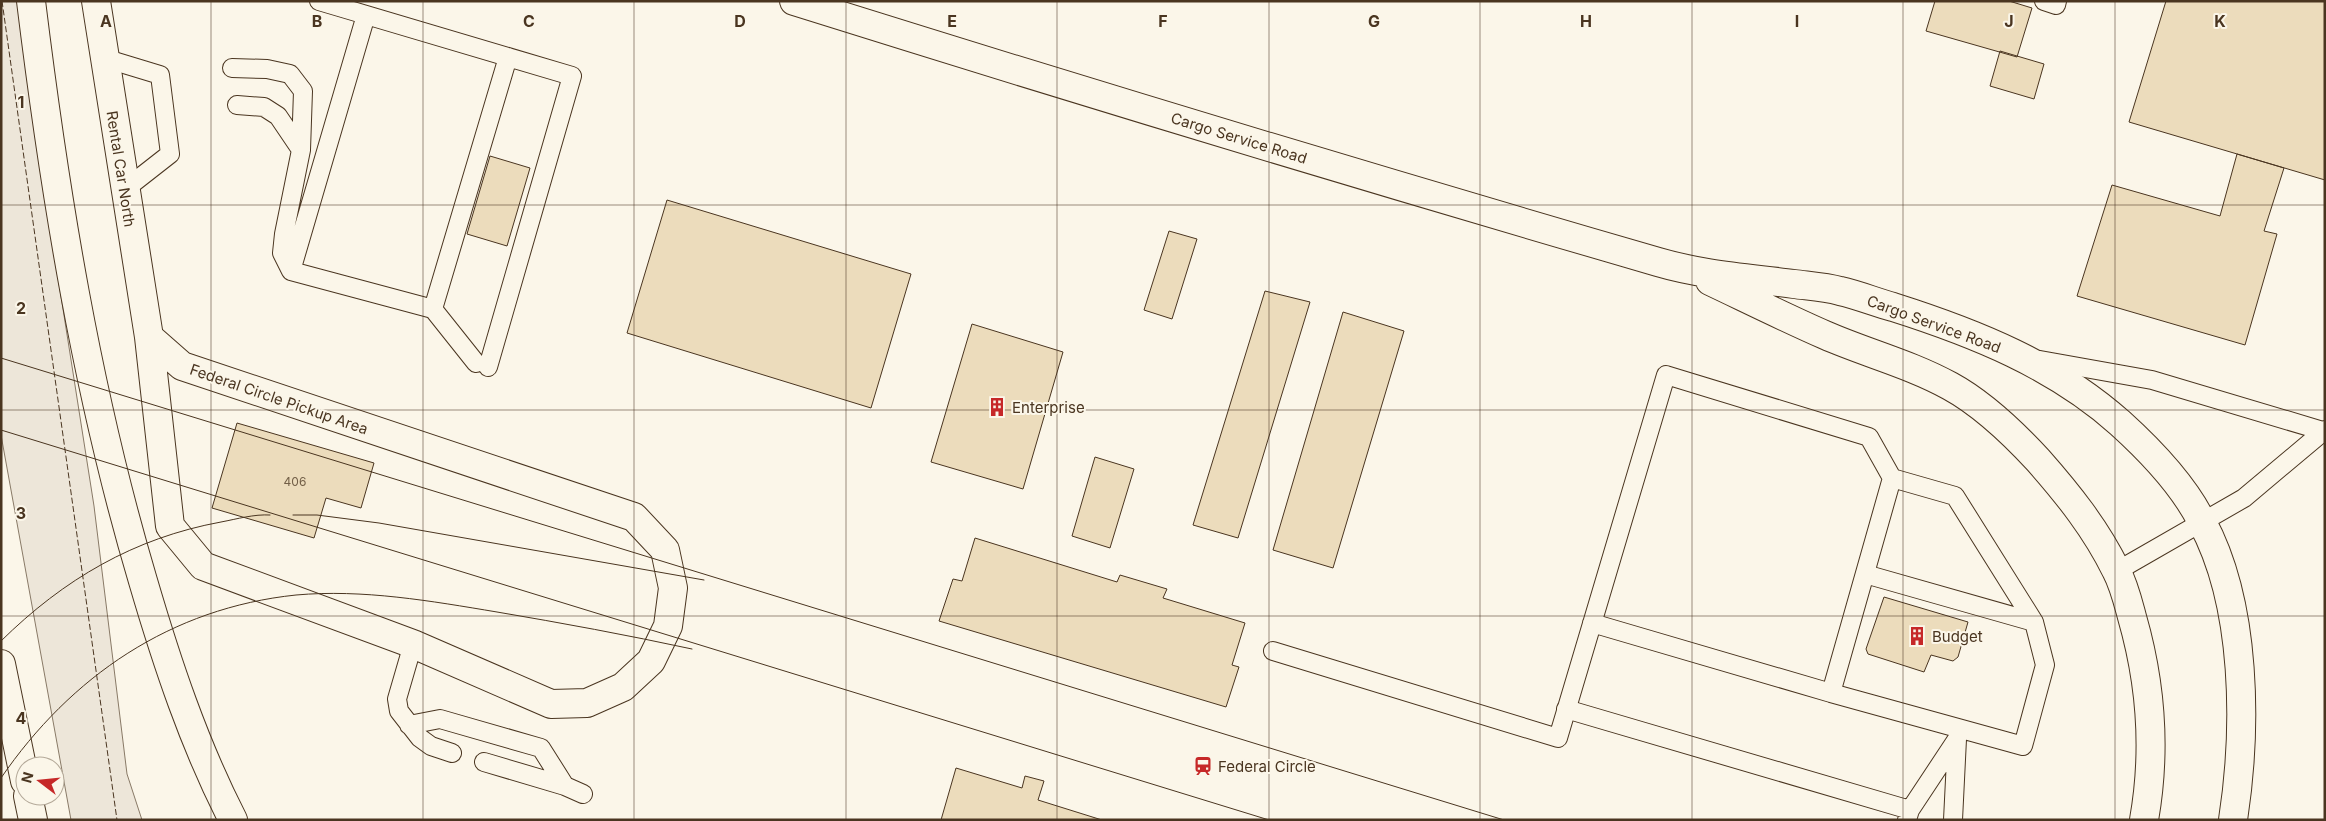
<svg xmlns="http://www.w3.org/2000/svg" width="2326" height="821" font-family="Inter,sans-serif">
<rect width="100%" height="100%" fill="#fbf6e9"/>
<path fill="#ede6d9" stroke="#887966" d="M1,1H25L52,239L94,506L127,774L142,820H71L1,435Z"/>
<path fill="#ecdcbc" stroke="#4a3520" d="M1935,1H2009L2032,8L2017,57L1926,31Z
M2166,1H2325V180L2129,122Z
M2000,51L2044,64L2034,99L1990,86Z
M2237,154L2284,168L2264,231L2277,234L2245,345L2077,296L2112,185L2220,216Z
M490,156L530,168L507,246L467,234Z
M667,200L911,274L871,408L627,333Z
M1169,231L1197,239L1172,319L1144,310Z
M1265,291L1310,302L1238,538L1193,525Z
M1343,312L1404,331L1333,568L1273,550Z
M972,324L1063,352L1023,489L931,462Z
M237,423L374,463L361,508L326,498L314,538L212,508Z
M1095,457L1134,469L1110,548L1072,536Z
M975,538L1117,582L1120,575L1167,589L1163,598L1245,623L1232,665L1239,667L1226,707L939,621L953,579L962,581Z
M1884,597L1968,622L1958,657L1953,661L1931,655L1924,672L1868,654L1866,649Z
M956,768L1022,788L1025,776L1044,781L1038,800L1102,820H941Z"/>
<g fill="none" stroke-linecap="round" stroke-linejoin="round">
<g stroke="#4a3520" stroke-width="20">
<path id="lane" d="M319,1L572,76L488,367
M2044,1L2056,5L2057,1
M104,58L160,75L170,154L124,190
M232,68L267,69L290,74L303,91L301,150
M237,105L264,107L278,116L301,150L284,234L282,253L291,271L433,309L476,363
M291,271L366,15
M433,309L508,57
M2040,360L2152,380L2323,431
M2117,571L2244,498L2325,430
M1865,574L2034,622L2045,665L2023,746L1831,693L1892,478L1955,496L2034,622
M1592,623L1831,693
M413,644L397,699L399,711L420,738L431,746L452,753
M1273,651L1558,738L1666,375L1869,437L1892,478
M1566,709L1910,810
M409,725L440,719L541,748L565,786
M484,762L565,786L583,794
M1907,820L1910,810L1957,739L1953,820"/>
</g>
<g stroke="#4a3520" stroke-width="30">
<path id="street" d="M96,1L149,337L170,526L203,566L413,644L551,704L587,703L623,687L651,661L668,626L673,588L665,550L634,517L182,366L149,337"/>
</g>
<g stroke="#4a3520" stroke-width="30">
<path id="secondary" d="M794,1C1081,91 1369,178 1658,262C1702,275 1749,278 1794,284C1809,286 1825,287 1840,291C1858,295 1875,302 1893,307C1975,333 2055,365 2120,423C2151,451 2183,484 2202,522C2247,605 2247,729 2233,820
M1710,281C1748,299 1786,318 1825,335C1866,353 1910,364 1950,386C1983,404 2013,433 2038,460C2068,494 2096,529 2116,570C2124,585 2128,602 2132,617C2151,683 2156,752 2144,820"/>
</g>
<g stroke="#4a3520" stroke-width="30">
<path id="highway" d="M31,1C55,196 87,393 143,581C167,663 194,744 233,820
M1,664L25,781
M28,796L33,820"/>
</g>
<use href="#lane" stroke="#fbf6e9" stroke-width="18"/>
<use href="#street" stroke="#fbf6e9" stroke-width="28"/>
<use href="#secondary" stroke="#fbf6e9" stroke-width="28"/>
<use href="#highway" stroke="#fbf6e9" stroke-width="28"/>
<path stroke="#4a3520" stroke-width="1" d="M1,358L1504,820
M1,430L1269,820
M293,515H317L379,523L704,580
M1,641C64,579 134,538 221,522C237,519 254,514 270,515
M1,778C71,676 171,608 296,595C363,589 431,601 497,612C562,623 627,635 692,649"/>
<path stroke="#4a3520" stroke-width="1" stroke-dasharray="6 2.5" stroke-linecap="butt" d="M2,1L117,820"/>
</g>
<path fill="none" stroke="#4a3520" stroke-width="1" stroke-opacity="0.55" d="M211,1V820M423,1V820M634,1V820M846,1V820M1057,1V820M1269,1V820M1480,1V820M1692,1V820M1903,1V820M2115,1V820M1,205H2325M1,410H2325M1,616H2325"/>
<defs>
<g id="building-bare" transform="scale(1.5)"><path d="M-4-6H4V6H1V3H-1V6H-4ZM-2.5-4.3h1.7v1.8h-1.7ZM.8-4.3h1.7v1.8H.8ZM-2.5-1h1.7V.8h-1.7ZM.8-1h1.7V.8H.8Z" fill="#c62828" stroke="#fbf6e9" stroke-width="2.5" paint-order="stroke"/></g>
<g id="station-bare" transform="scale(1.5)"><path d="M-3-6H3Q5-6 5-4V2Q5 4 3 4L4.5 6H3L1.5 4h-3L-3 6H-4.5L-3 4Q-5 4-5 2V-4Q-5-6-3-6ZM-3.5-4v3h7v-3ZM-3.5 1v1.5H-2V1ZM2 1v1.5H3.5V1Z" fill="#c62828" stroke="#fbf6e9" stroke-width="2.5" paint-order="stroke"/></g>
</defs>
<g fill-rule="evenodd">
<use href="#building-bare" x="997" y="407"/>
<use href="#building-bare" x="1917" y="636"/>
<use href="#station-bare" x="1203" y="766"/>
</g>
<g text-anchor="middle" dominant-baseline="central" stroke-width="4" stroke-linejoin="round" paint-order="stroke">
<g font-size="12" fill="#725f47">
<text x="295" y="481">406</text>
</g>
<g font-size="15" fill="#4a3520" stroke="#fbf6e9">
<text transform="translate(1239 138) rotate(17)">Cargo Service Road</text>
<text transform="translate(121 169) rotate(81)">Rental Car North</text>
<text transform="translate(1934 324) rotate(20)">Cargo Service Road</text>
<text transform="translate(279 399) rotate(19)">Federal Circle Pickup Area</text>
</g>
<g font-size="15" fill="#4a3520" stroke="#fbf6e9" text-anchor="start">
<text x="1012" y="407">Enterprise</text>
<text x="1932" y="636">Budget</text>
<text x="1218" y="766">Federal Circle</text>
</g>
</g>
<g font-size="16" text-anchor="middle" font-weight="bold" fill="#4a3520" stroke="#fbf6e9" stroke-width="4" stroke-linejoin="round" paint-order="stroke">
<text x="106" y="27">A</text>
<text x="317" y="27">B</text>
<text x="529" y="27">C</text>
<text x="740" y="27">D</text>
<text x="952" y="27">E</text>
<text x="1163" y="27">F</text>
<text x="1374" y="27">G</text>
<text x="1586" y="27">H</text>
<text x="1797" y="27">I</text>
<text x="2009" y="27">J</text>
<text x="2220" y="27">K</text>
<text x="21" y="108">1</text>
<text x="21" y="314">2</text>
<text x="21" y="519">3</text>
<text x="21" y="724">4</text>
</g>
<rect width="2326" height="821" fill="none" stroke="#4a3520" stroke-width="5"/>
<g transform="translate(40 781) rotate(286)"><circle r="24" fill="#fbf6e9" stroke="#b4a999"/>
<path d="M0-4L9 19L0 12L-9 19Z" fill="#c62828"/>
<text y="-8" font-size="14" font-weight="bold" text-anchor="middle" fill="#4a3520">N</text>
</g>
</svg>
